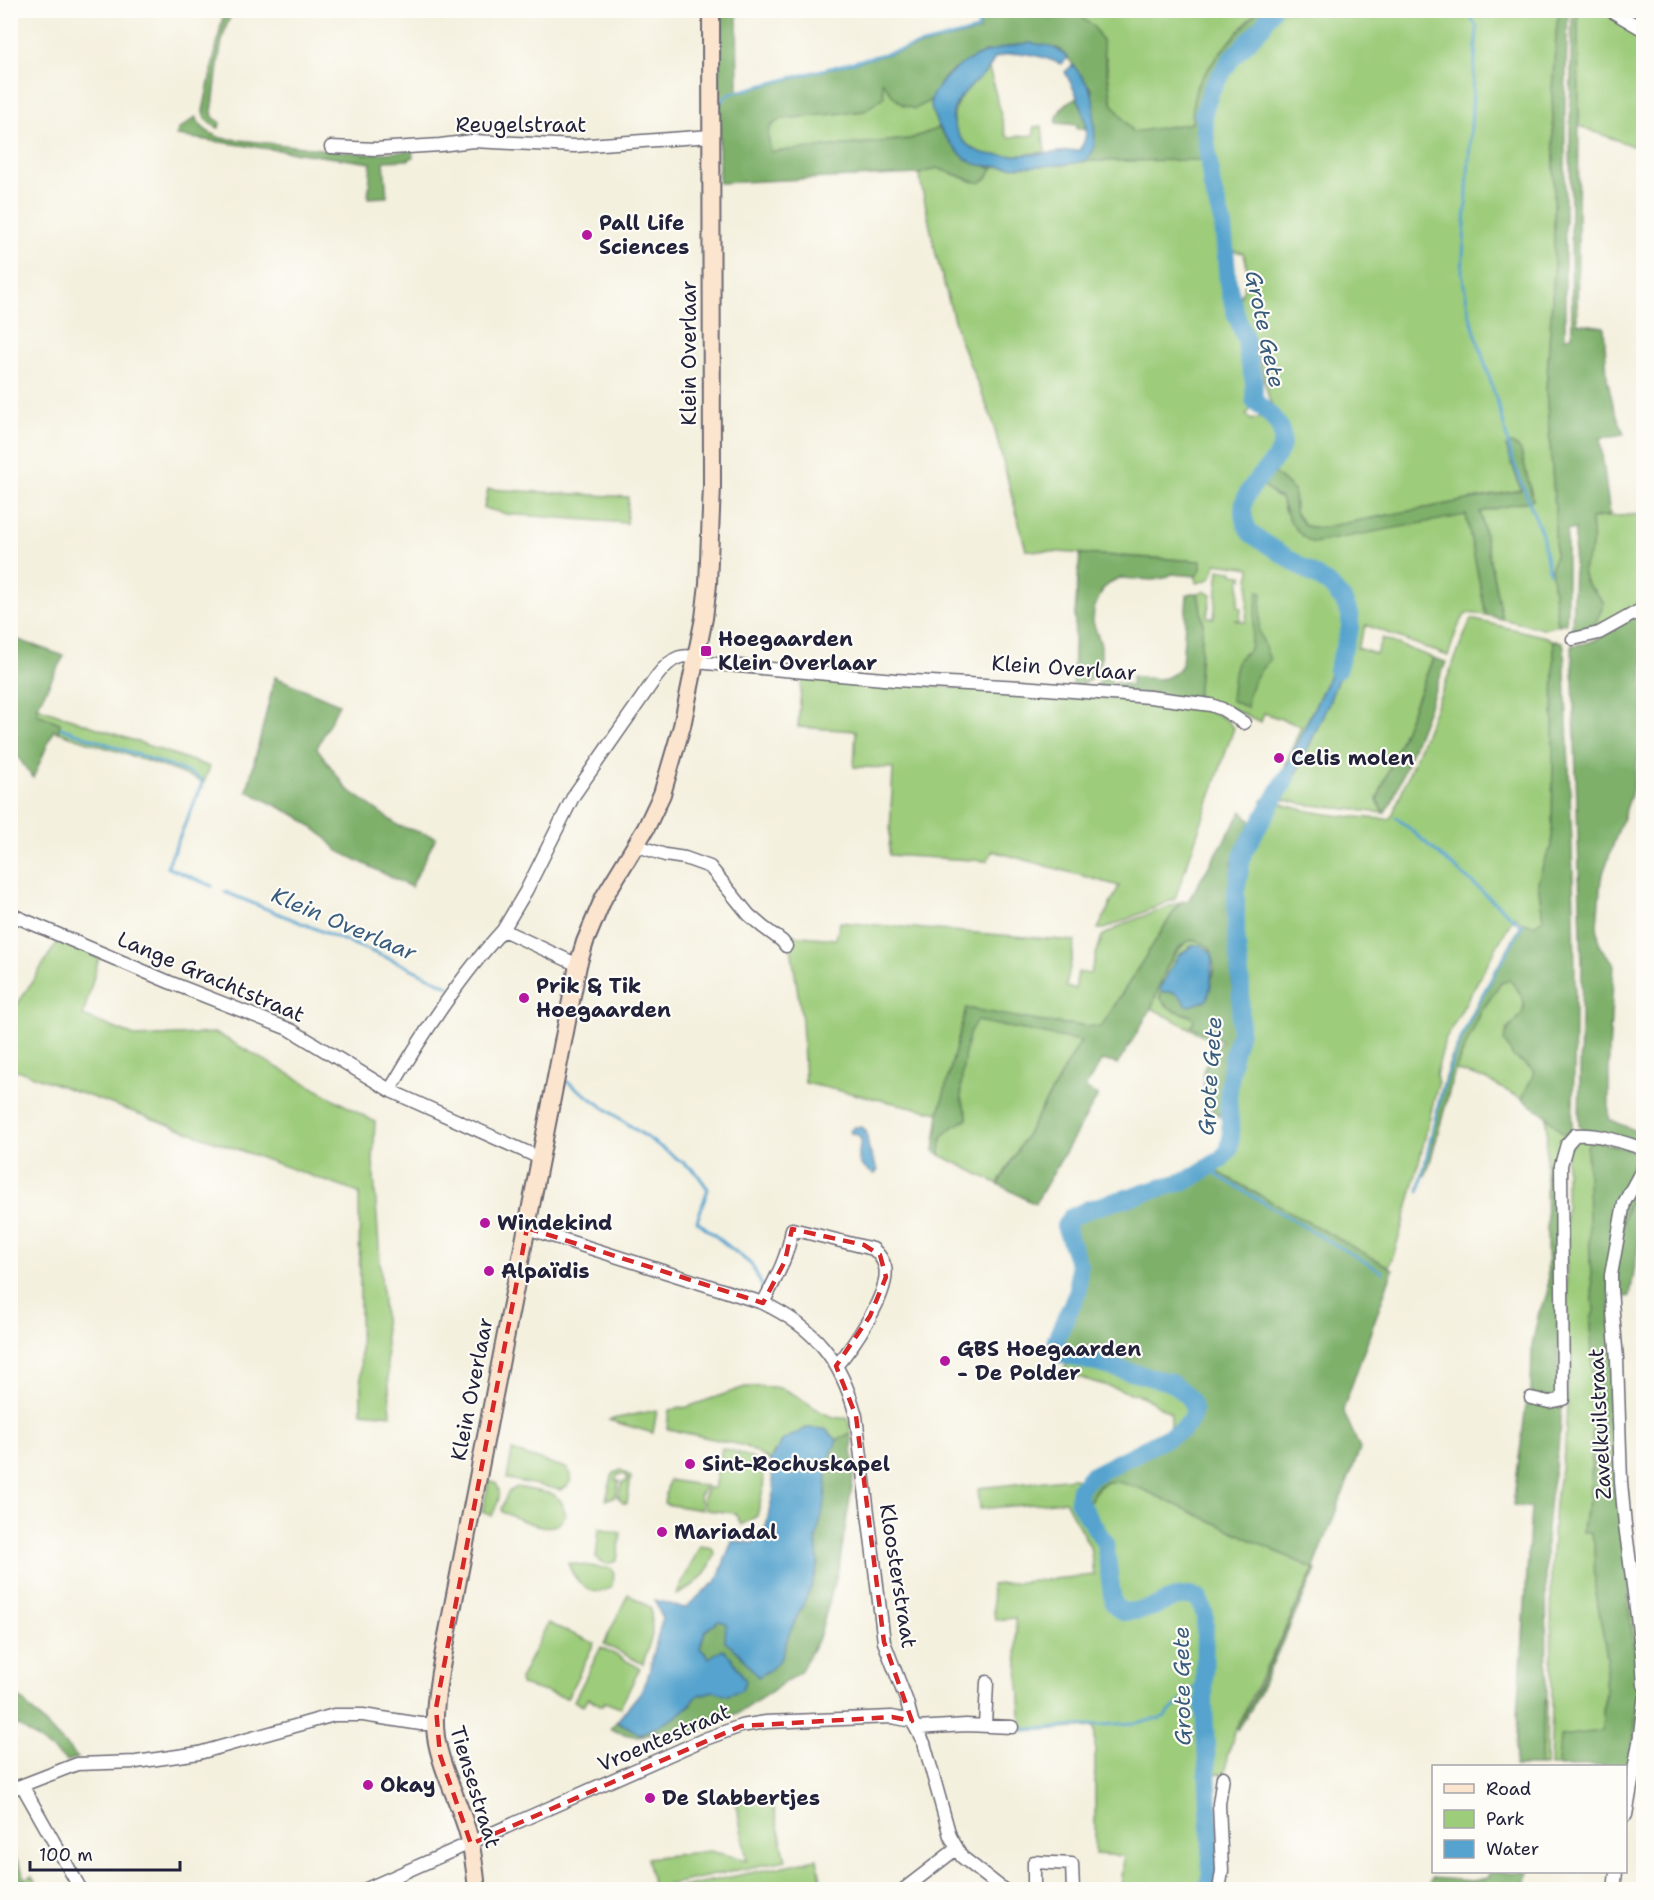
<svg xmlns="http://www.w3.org/2000/svg" width="1654" height="1900" font-family="'Shantell Sans',sans-serif">
<rect width="100%" height="100%" fill="#fdfcf7"/>
<filter id="ink" filterUnits="userSpaceOnUse"><feTurbulence type="fractalNoise" baseFrequency=".0167" numOctaves="2"/><feDisplacementMap in="SourceGraphic" scale="12" xChannelSelector="R" yChannelSelector="G"/><feConvolveMatrix kernelMatrix="1 2 1 2 8 2 1 2 1" color-interpolation-filters="sRGB"/></filter>
<filter id="wash" filterUnits="userSpaceOnUse"><feTurbulence type="fractalNoise" baseFrequency=".008" numOctaves="4" result="noise"/><feDisplacementMap in="SourceGraphic" scale="24" xChannelSelector="R" yChannelSelector="G"/><feGaussianBlur stdDeviation="1.35" result="paint"/><feColorMatrix in="noise" values="0 0 0 0 0 0 0 0 0 0 0 0 0 0 0 0 0 1.4 0 .05"/><feComposite in="paint" operator="in"/></filter>
<g filter="url(#wash)">
<rect width="100%" height="100%" fill="#f4f0de"/>
<path fill="#9dcc7a" stroke="#60775a" stroke-width="1.5" d="M1073,11H1257L1218,55L1197,85L1193,103L1192,124L1133,133L1112,103L1106,57L1085,20Z
M1278,11H1560L1557,22L1552,91L1554,155V271L1546,391L1555,509V555L1551,568L1558,625L1543,629L1502,619L1480,512L1533,500L1506,446L1521,490L1320,528L1305,526L1295,512L1294,491L1272,471L1285,459L1289,442L1286,432L1269,399L1254,339L1238,303C1245,287 1251,271 1243,253L1234,251L1213,160L1210,109L1230,71L1248,52Z
M1578,11H1601L1643,36V150L1579,126Z
M989,68L1006,135L1009,137L1034,135V127L1042,126L1045,152C1026,154 1002,159 984,154C975,151 967,145 961,138C940,111 969,86 989,68Z
M882,80C897,98 906,119 931,100L939,128L910,139L771,152L767,132L772,123L782,119L865,111Z
M1203,160L1210,200L1219,231L1224,293L1242,338L1243,354L1249,376L1251,409L1246,415L1251,420L1263,416L1266,417L1276,437L1277,450C1262,472 1230,491 1240,521C1243,528 1244,533 1249,538L1332,592L1346,616V628L1330,675L1285,766L1301,726L1264,713L1261,722L1226,706L1197,700L1203,622L1198,593L1204,591L1211,595L1207,617L1214,618L1219,570L1233,571V574L1243,575V579H1240L1238,607L1241,608L1240,620H1234L1246,622L1250,568L1216,563C1213,577 1212,581 1196,583V576L1199,572L1200,561L1026,550L992,419L959,338L936,255L919,174L937,168L974,182L987,178L992,168L997,166L1064,165L1086,161Z
M1261,482L1275,496L1281,498L1284,510L1313,543L1466,514L1486,615L1466,613L1457,629L1448,656L1366,625L1357,648L1376,654L1382,638L1433,658L1377,800L1384,813L1302,804L1278,798L1284,787L1291,785C1310,746 1327,707 1343,666C1348,653 1357,637 1357,622C1357,607 1338,586 1327,577L1252,530C1242,512 1249,497 1261,482Z
M488,489L628,497L627,523L506,514L484,508Z
M1643,514V603L1588,633L1595,591L1587,585L1583,570L1585,560L1592,549L1591,518Z
M1471,619L1546,637L1552,640L1554,645L1552,847L1545,859L1538,882L1543,919L1534,925L1526,924L1514,916L1445,1040L1436,1075L1438,1084C1422,1145 1411,1207 1389,1267L1216,1171L1231,1154L1235,1135L1236,1110L1233,1079L1242,1049L1247,1016L1240,937L1241,881L1251,848L1276,807L1277,802C1311,815 1352,817 1388,819L1392,816Z
M802,677L1171,703C1192,707 1220,709 1234,728L1175,899L1104,929H1098L1119,886L993,851L987,861L889,855L893,768L854,767L856,731L798,727Z
M37,707L210,767L204,782L156,764L58,732L60,723L37,714Z
M1180,902L1101,1027L1043,1022L966,1008L939,1113L805,1083L802,1020L789,935L836,939L840,922L1075,941L1066,987L1075,989L1078,972L1090,974L1102,936L1126,923Z
M60,938L100,954L83,1016L137,1037L216,1033L375,1122L373,1162L391,1415L361,1412L359,1193L11,1068L10,1016Z
M1188,941H1199L1211,948L1212,953L1207,949L1190,946C1173,958 1163,979 1160,997L1171,1009L1192,1017L1194,1021L1191,1026L1208,1034L1206,1037L1151,1008C1162,983 1165,960 1188,941Z
M1506,980H1510L1524,999L1523,1015L1506,1030L1513,1056L1535,1071L1522,1099L1485,1079L1455,1070L1482,1010L1501,982Z
M977,1021L1081,1041L998,1184L940,1155C941,1129 947,1131 967,1118C968,1111 963,1107 961,1100C959,1089 966,1039 970,1028C972,1024 973,1024 977,1021Z
M1547,1116L1563,1134L1569,1133L1556,1175L1546,1176Z
M1578,1139L1594,1140L1590,1261L1594,1312L1591,1320L1593,1410L1590,1499L1582,1525L1591,1534L1594,1543L1595,1587L1607,1657L1602,1732L1560,1736L1559,1766H1550L1552,1707L1551,1570L1555,1501L1565,1448L1567,1400L1566,1161L1568,1149Z
M1066,1363L1160,1386L1175,1392L1186,1402C1189,1417 1181,1423 1169,1432L1171,1413L1144,1397L1064,1373Z
M745,1387C755,1387 769,1385 779,1388C804,1394 820,1421 848,1418L851,1433L837,1440L825,1429L774,1451L770,1461L745,1446L667,1429L669,1410L687,1407Z
M657,1410L653,1433L608,1420Z
M722,1448C771,1460 768,1470 757,1516L741,1525L735,1513L706,1510C701,1501 702,1497 708,1488H714Z
M512,1451L566,1468C575,1476 571,1485 561,1490L507,1479Z
M621,1470L631,1477L627,1503H623L618,1497L622,1482H627V1477L623,1474L618,1475L615,1480L619,1481L616,1496L606,1500L612,1476L614,1473Z
M1074,1478L1079,1480L1074,1492L1072,1501L1098,1538L1107,1604L1117,1615C1152,1618 1157,1607 1187,1599L1192,1602L1197,1611L1206,1875L1203,1885L1197,1889H1121L1124,1856L1095,1854V1727L1022,1731L1015,1618L995,1620L991,1585L1094,1575L1090,1547L1065,1501L980,1509L978,1488Z
M669,1480L706,1486L699,1496L702,1510L665,1504L664,1502Z
M1116,1480L1144,1490L1314,1569L1236,1729L1227,1757L1225,1774L1212,1773C1210,1753 1208,1733 1207,1713C1206,1689 1221,1599 1192,1591C1177,1588 1159,1601 1144,1605C1138,1607 1132,1607 1126,1608L1116,1601L1114,1597L1109,1541L1084,1501H1091C1095,1487 1103,1483 1116,1480Z
M489,1481L495,1482C504,1493 497,1504 492,1516L482,1512Z
M517,1487L553,1494L562,1502L565,1515C563,1518 562,1521 559,1523C547,1534 515,1517 502,1512L501,1509L508,1492Z
M599,1528L621,1533L617,1560C608,1566 604,1565 596,1558Z
M700,1546L712,1548L715,1554C709,1572 694,1588 676,1595Z
M568,1563L612,1569L614,1573L612,1586C593,1602 574,1581 568,1563Z
M628,1594L651,1608L652,1635L643,1664L604,1644Z
M1630,1596C1636,1639 1643,1682 1639,1726C1637,1749 1630,1772 1626,1795C1626,1773 1632,1753 1634,1731C1638,1686 1633,1642 1627,1597Z
M548,1623L594,1643L567,1698L521,1685L520,1679Z
M601,1647L640,1668L620,1708L605,1702L602,1706L588,1698L583,1706L574,1701Z
M1545,1699H1547L1546,1766H1540Z
M771,1796L786,1860L653,1888L647,1858L710,1851L747,1860L736,1803Z
M817,1859L823,1889H672Z
M32,1876L41,1889H11V1886Z"/>
<path fill="#7eb06a" stroke="#506952" stroke-width="1.5" d="M996,10L1073,11L1094,27L1102,40L1112,103L1133,132L1192,123L1193,103L1197,85L1218,55L1257,11H1278L1248,52L1230,71L1210,109L1213,160L1086,161L1090,156L1092,90L1068,58L1058,48L985,52L951,71L943,79L931,100L915,109L903,105L892,95L882,81L884,97L864,111L782,119C764,127 767,135 771,152L910,139L939,128C955,148 967,162 992,168L987,178L980,183L937,168L919,174L719,183V11H737L738,92L980,31V13Z
M1578,10L1579,126L1577,323L1604,327L1607,377L1613,404L1624,434L1600,438L1610,516L1591,518C1591,527 1594,538 1592,547C1590,559 1580,564 1584,578C1587,589 1600,594 1604,604L1593,629L1574,634L1572,631L1575,529L1567,531V613L1566,623L1558,625L1551,568L1555,555V509L1546,391L1554,271V155L1552,91L1557,22L1560,11H1568L1565,106V338L1572,336L1570,125L1572,11Z
M224,11H234C218,31 217,85 212,111L213,117L220,122L219,128C210,125 204,120 203,111Z
M1077,97L1084,112L1085,129H1077V125L1056,123C1057,110 1066,103 1077,97Z
M196,117C201,129 209,133 221,138L366,154L412,151L413,157L408,160L384,161L387,197L368,198L371,163L176,136L178,130Z
M1512,444L1517,446L1521,451L1533,500L1480,512L1502,619L1486,615L1466,515L1313,543C1295,534 1286,517 1281,498L1275,496L1261,482L1272,471L1294,491L1295,512L1305,526L1320,528L1521,490L1506,446Z
M1080,554L1201,561V569L1196,576L1172,574L1164,578L1153,580L1120,578L1113,581L1103,589L1094,609L1093,622L1101,645V662L1091,679L1080,686L1073,685L1075,613Z
M1258,591L1262,592L1259,630L1270,660C1256,673 1248,688 1247,708L1231,700L1234,673L1238,659L1250,649Z
M1191,593H1198L1203,622L1197,700L1096,687L1105,675H1111L1110,682L1131,685L1132,676C1153,678 1168,685 1182,665L1187,595Z
M1643,609V732L1631,795L1601,879L1597,925L1600,947L1614,963L1609,1054V1119L1643,1134V1145L1582,1130L1579,1126L1582,965L1572,645C1601,644 1621,624 1643,609Z
M10,637L64,656L37,707V714L60,723L58,732L54,730L33,778L16,754L11,752Z
M1552,640L1562,642L1564,646C1570,806 1580,966 1572,1126L1569,1133L1563,1134L1547,1116L1522,1099L1535,1071L1513,1056L1504,1041C1510,1012 1543,1018 1510,980L1501,983L1482,1010L1455,1070L1429,1166L1425,1176L1422,1177L1441,1091L1450,1061L1478,1001L1523,922L1534,925L1543,919L1538,882L1545,859L1552,847L1554,645Z
M1433,658L1446,662L1392,802L1384,813L1377,800Z
M275,677L339,704L317,748L346,788L399,826L436,837L411,887L338,851L325,837L299,817L247,791Z
M1242,811L1251,822L1241,840L1232,862L1229,936L1235,1024L1223,1070L1225,1120L1208,1106L1204,1089V1068L1221,1041L1191,1026L1194,1021L1192,1017C1178,1009 1169,1013 1160,997L1161,992C1175,990 1181,995 1190,1006C1212,998 1218,968 1210,948C1204,944 1196,938 1189,941C1169,948 1159,989 1152,1006C1143,1024 1131,1042 1121,1059L1117,1064L1102,1060L1085,1088L1098,1096L1035,1204L998,1184L1081,1041L977,1021C965,1031 961,1079 961,1096C961,1104 968,1110 967,1119C947,1131 941,1129 940,1155L934,1151L939,1113L966,1008L1043,1022L1101,1027L1180,902L1188,901Z
M1594,1140L1641,1153L1643,1157L1608,1272L1630,1596L1627,1597C1632,1635 1639,1675 1636,1714C1635,1736 1630,1757 1626,1779V1766H1559L1558,1764L1560,1736L1602,1731L1607,1657L1595,1587L1594,1543L1591,1534L1582,1532C1582,1520 1589,1509 1590,1496C1595,1438 1592,1378 1591,1319L1594,1311L1590,1261L1587,1145Z
M1216,1171L1393,1269L1343,1410L1360,1449L1314,1568L1316,1570L1253,1706L1238,1730L1236,1729L1252,1701L1314,1569L1144,1490C1124,1483 1098,1471 1091,1501H1084L1085,1490L1092,1481L1184,1438C1207,1417 1200,1394 1174,1379L1068,1351L1064,1340L1086,1290L1084,1267L1073,1223L1128,1204L1162,1196L1182,1188Z
M1643,1171V1216L1630,1296L1615,1299L1614,1277L1626,1208Z
M1556,1175L1559,1393L1556,1398L1531,1394L1532,1345L1539,1312L1548,1294L1546,1176Z
M1527,1398L1559,1404L1561,1408L1558,1451L1550,1497L1546,1539L1547,1699H1545L1540,1766H1515L1531,1508L1513,1505Z
M851,1433L854,1473L839,1567L819,1638L800,1672L742,1711L681,1738L664,1729C639,1738 635,1739 610,1729L617,1721L641,1734L691,1705L697,1696L713,1691L728,1694L746,1681L731,1657L710,1658L700,1648L705,1631L719,1621L726,1623L725,1642L738,1652L758,1677L781,1658L789,1634L812,1585L818,1563L816,1539L828,1460L837,1440Z
M11,1690L22,1700L78,1758L67,1761L11,1720Z
M10,1847L26,1879L11,1886H10Z
M1490,1872H1528L1526,1882L1513,1889H1428L1432,1878L1472,1881L1487,1878Z"/>
<path fill="#55a3ce" stroke="#3c6284" stroke-width="1.5" d="M1029,43C1046,45 1056,46 1068,58L1061,64C1039,55 1019,49 995,58C986,79 960,88 953,112C952,118 954,124 956,129C961,141 971,149 983,153C1002,159 1057,152 1079,150C1097,130 1075,91 1065,72L1073,65C1093,91 1094,89 1094,123C1095,134 1097,149 1089,158C1081,167 989,169 976,164C958,158 929,120 931,100C931,96 935,91 938,88C958,57 994,48 1029,43Z
M1340,648H1350L1328,705L1290,786L1289,784L1284,787L1278,798L1272,795L1330,675Z
M1269,798L1277,802L1276,807L1251,848L1241,840L1263,805L1262,801L1264,799L1267,801Z
M1194,945H1201L1212,953L1211,985L1207,1000L1190,1006L1185,1004C1179,992 1173,991 1161,992L1160,988L1178,956Z
M854,1127H861L866,1131L869,1150L878,1170L875,1174C854,1166 858,1157 861,1140L858,1135L852,1134L850,1131Z
M806,1428L825,1429L837,1440L828,1461L825,1501L816,1539L818,1563L812,1585L789,1634L781,1658L771,1669L758,1677L738,1652L725,1642L726,1623L719,1621L705,1631L700,1648L709,1658L722,1649L731,1657L746,1681L742,1690L728,1695L713,1691L697,1696C683,1717 663,1724 640,1734L617,1721L639,1694L647,1680L662,1619L655,1600L685,1608L717,1580L732,1541L753,1543L762,1535L766,1526L774,1489L770,1461L782,1441Z"/>
<g fill="none" stroke-linecap="round" stroke-linejoin="round">
<path stroke="#55a3ce" stroke-width="3" d="M1466,10L1477,27L1462,273L1469,313L1503,421L1511,456L1542,534L1549,572
M722,101L729,94L977,30L979,26L977,10
M61,728L187,772L201,779L202,784L167,867L212,886
M1396,817L1522,926C1497,970 1468,1015 1451,1064C1436,1105 1429,1150 1419,1192
M225,892L395,961L450,987
M566,1081L695,1171L708,1189L697,1221L752,1265L763,1288
M1210,1166L1218,1176L1382,1272
M1017,1730L1134,1723L1159,1719L1165,1716L1197,1685L1205,1680"/>
<path stroke="#55a3ce" stroke-width="18" d="M1272,10L1262,27L1231,59L1211,90L1203,115L1212,187L1223,224L1228,284L1235,312L1246,340L1247,353L1254,382V401C1336,460 1211,474 1251,534L1330,585L1343,600L1350,614V628L1337,670
M1205,1890L1210,1882L1211,1848L1204,1706L1205,1615L1199,1599C1180,1590 1165,1604 1147,1609C1139,1611 1130,1611 1122,1612L1113,1603L1105,1543L1078,1501L1080,1488L1091,1476L1182,1430C1204,1411 1190,1394 1169,1382L1061,1354L1055,1347L1056,1339L1078,1291L1079,1265L1065,1226L1070,1218L1089,1209L1188,1180L1220,1160L1229,1150L1231,1135L1228,1099L1233,1057L1240,1031L1241,986L1236,932V891L1243,853L1287,777"/>
</g>
</g>
<g filter="url(#ink)">
<g fill="none" stroke-linecap="round" stroke-linejoin="round">
<g stroke="#6c6a74" stroke-width="15">
<path id="street" d="M1610,10L1644,30
M331,147L376,149L440,145L473,141L575,146L711,136
M1573,639L1599,633L1644,608
M635,845L665,855L685,858L710,867L749,915L763,927L782,941L786,946
M10,914L169,982L291,1030L393,1092L540,1158
M503,930L526,891L574,795L657,676C671,658 684,649 706,663L895,680L1021,687L1150,697L1211,705L1222,709L1244,723
M390,1090C422,1035 460,977 503,930L578,965
M1644,1166L1624,1203L1611,1275V1290L1617,1359L1621,1482L1625,1525L1642,1654L1644,1685
M527,1228L763,1303C815,1328 841,1359 856,1416L884,1642L907,1702L912,1721L924,1743L950,1836L962,1857L1004,1890
M763,1303C776,1278 788,1257 792,1229L873,1249C879,1254 883,1259 885,1267C891,1292 852,1348 836,1366
M1531,1398L1549,1402L1563,1399L1561,1165L1567,1144L1575,1135C1598,1133 1622,1142 1644,1149
M985,1726L987,1682
M917,1728L966,1725L1012,1727
M23,1787L81,1890
M10,1790L77,1764L136,1762L199,1753L334,1715H363L421,1724H435
M1626,1815L1639,1742L1644,1701
M364,1890L705,1739L741,1726L766,1722L892,1717L912,1721
M903,1890L956,1849
M1034,1890V1862L1072,1864L1073,1890
M1219,1890L1222,1871L1219,1804L1223,1777
M1614,1890L1616,1872"/>
</g>
<g stroke="#6c6a74" stroke-width="20">
<path id="secondary" d="M477,1890C475,1869 473,1849 467,1830C458,1799 441,1769 436,1737C433,1715 437,1693 440,1672L578,965L585,942L604,897L646,828L662,794L682,726L704,618L708,584L712,486L711,10"/>
</g>
<use href="#street" stroke="#fff" stroke-width="12"/>
<use href="#secondary" stroke="#fce5cf" stroke-width="16"/>
</g>
</g>
<path fill="none" stroke="#d62828" stroke-width="4.5" stroke-dasharray="12 8" stroke-linejoin="round" d="M527,1228L763,1303L785,1261L792,1229L864,1245L880,1255L886,1277L870,1316L836,1366L856,1416L884,1642L912,1721L892,1717L741,1726L471,1844L440,1755L436,1708Z"/>
<g fill="#b5179e" stroke="#fdfcf7" stroke-width="2">
<circle cx="587" cy="235" r="6"/>
<rect x="700" y="645" width="12" height="12" rx="3"/>
<circle cx="1279" cy="758" r="6"/>
<circle cx="524" cy="998" r="6"/>
<circle cx="485" cy="1223" r="6"/>
<circle cx="489" cy="1271" r="6"/>
<circle cx="945" cy="1361" r="6"/>
<circle cx="690" cy="1464" r="6"/>
<circle cx="662" cy="1532" r="6"/>
<circle cx="368" cy="1785" r="6"/>
<circle cx="650" cy="1798" r="6"/>
</g>
<g text-anchor="middle" dominant-baseline="central" stroke-width="4.5" stroke-linejoin="round" paint-order="stroke">
<g font-size="21" fill="#22223b" stroke="#fdfcf7">
<text x="521" y="125">Reugelstraat</text>
<text transform="translate(689 353) rotate(-90)">Klein Overlaar</text>
<text transform="translate(1064 668) rotate(4)">Klein Overlaar</text>
<text transform="translate(211 977) rotate(23)">Lange Grachtstraat</text>
<text transform="translate(472 1389) rotate(-79)">Klein Overlaar</text>
<text transform="translate(1600 1424) rotate(-93)">Zavelkuilstraat</text>
<text transform="translate(898 1576) rotate(81)">Kloosterstraat</text>
<text transform="translate(664 1738) rotate(-23)">Vroentestraat</text>
<text transform="translate(475 1787) rotate(73)">Tiensestraat</text>
</g>
<g font-size="21" font-weight="bold" fill="#22223b" stroke="#fdfcf7" text-anchor="start">
<text x="599" y="223">Pall Life<tspan x="599" dy="24">Sciences</tspan></text>
<text x="718" y="639">Hoegaarden<tspan x="718" dy="24">Klein Overlaar</tspan></text>
<text x="1291" y="758">Celis molen</text>
<text x="536" y="986">Prik &amp; Tik<tspan x="536" dy="24">Hoegaarden</tspan></text>
<text x="497" y="1223">Windekind</text>
<text x="501" y="1271">Alpaïdis</text>
<text x="957" y="1349">GBS Hoegaarden<tspan x="957" dy="24">- De Polder</tspan></text>
<text x="702" y="1464">Sint-Rochuskapel</text>
<text x="674" y="1532">Mariadal</text>
<text x="380" y="1785">Okay</text>
<text x="662" y="1798">De Slabbertjes</text>
</g>
<g font-size="22" font-style="italic" fill="#395c7d" stroke="#fdfcf7">
<text transform="translate(1265 329) rotate(78)">Grote Gete</text>
<text transform="translate(344 924) rotate(23)">Klein Overlaar</text>
<text transform="translate(1210 1076) rotate(-86)">Grote Gete</text>
<text transform="translate(1182 1686) rotate(-91)">Grote Gete</text>
</g>
</g>
<rect width="1654" height="1900" fill="none" stroke="#fdfcf7" stroke-width="36"/>
<rect x="1432" y="1765" width="195" height="108" fill="#fdfcf7" stroke="#a5a5ac" stroke-width="1.5"/>
<rect x="1444" y="1784" width="30" height="9" fill="#fce5cf" stroke="#a5a5ac" stroke-width="1.5"/>
<text x="1486" y="1795" font-size="18" fill="#22223b">Road</text>
<rect x="1444" y="1810" width="30" height="18" fill="#9dcc7a" stroke="#a5a5ac" stroke-width="1.5"/>
<text x="1486" y="1825" font-size="18" fill="#22223b">Park</text>
<rect x="1444" y="1840" width="30" height="18" fill="#55a3ce" stroke="#a5a5ac" stroke-width="1.5"/>
<text x="1486" y="1855" font-size="18" fill="#22223b">Water</text>
<path d="M30 1861v9h150v-9" fill="none" stroke="#22223b" stroke-width="3"/>
<text x="39" y="1861" font-size="18" fill="#22223b" stroke="#fdfcf7" stroke-width="4.5" paint-order="stroke">100 m</text>
</svg>
